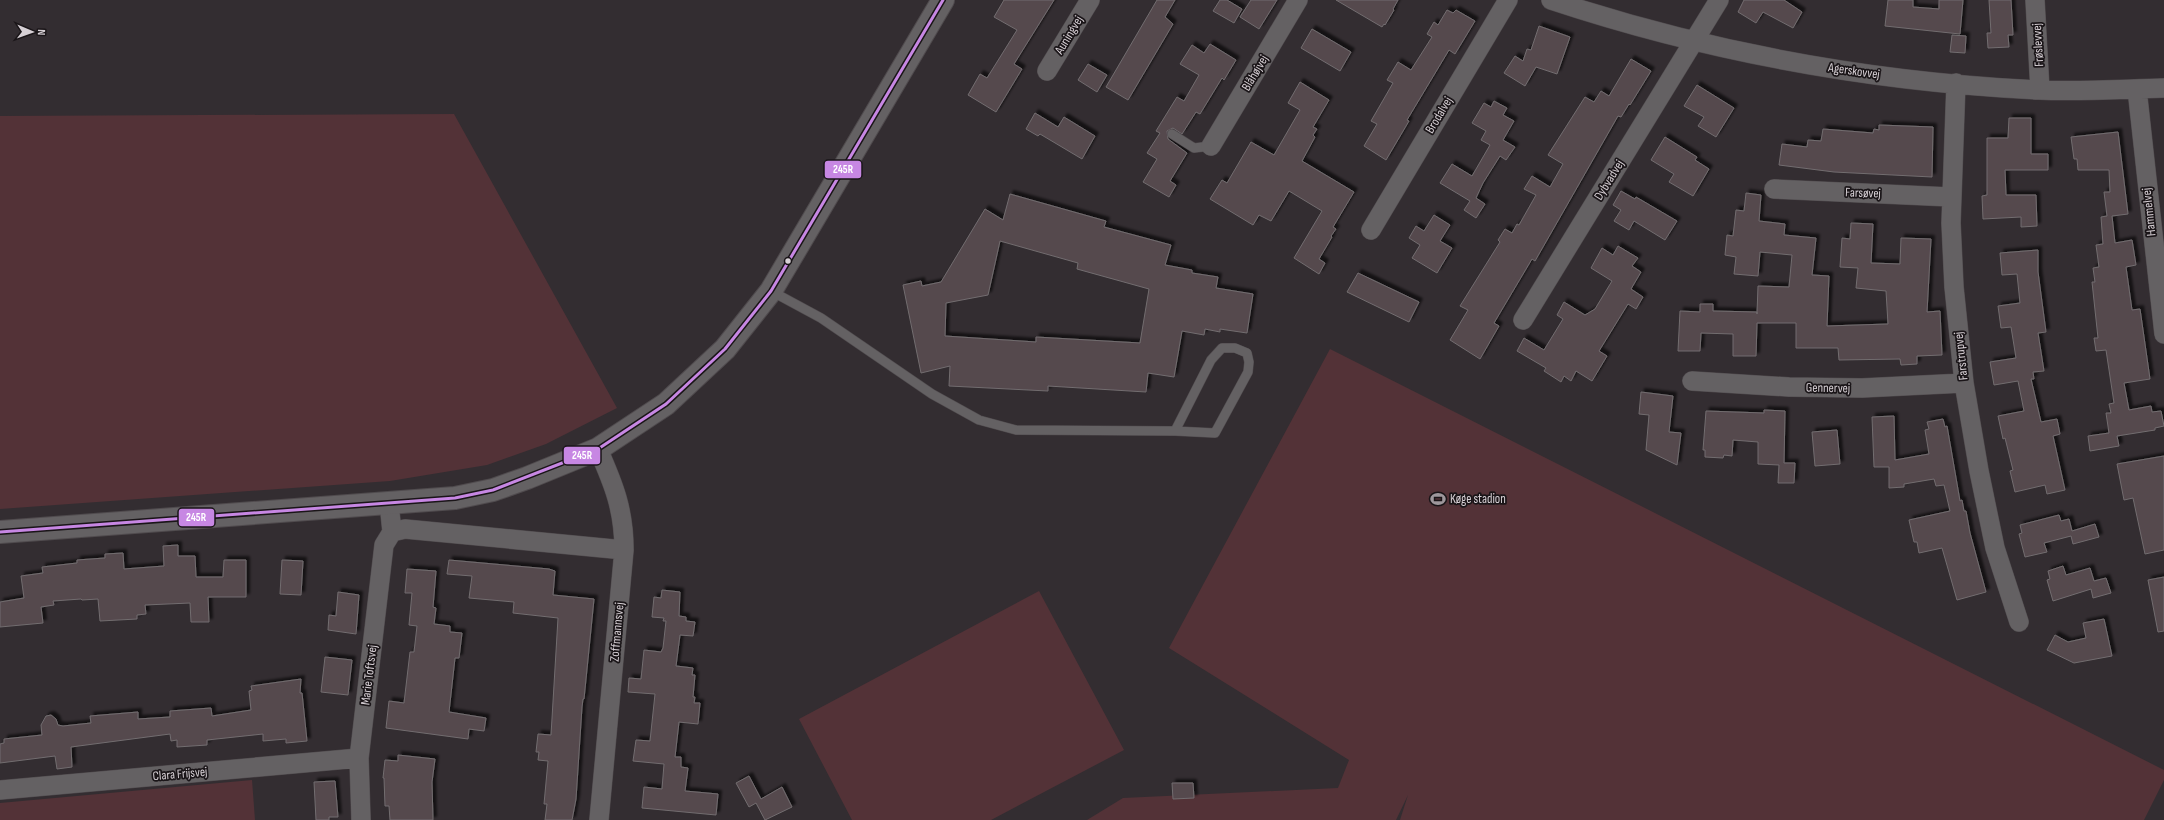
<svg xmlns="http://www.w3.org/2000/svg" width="2164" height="820" font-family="'Sofia Sans Condensed',sans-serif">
<defs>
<filter id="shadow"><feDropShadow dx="3.5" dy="-3.5" stdDeviation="1" flood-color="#0009"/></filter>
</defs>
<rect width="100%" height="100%" fill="#332d31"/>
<path fill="#533237" d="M454,114L617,408L546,444L487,465L390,481L0,509V116Z
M1330,349L2164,770V780L2144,820H1400L1408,795L1396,820H1087L1123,798L1338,788L1349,760L1169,648Z
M1039,591L1124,750L991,820H852L799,719Z
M252,780L255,820H0V803Z"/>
<path fill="#55484e" stroke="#726d6f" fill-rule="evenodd" filter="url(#shadow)" d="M1004,0H1054L1014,64L1022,69L996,112L968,95L980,74L987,78L1017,30L994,17Z
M1157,0H1175L1165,17L1173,24L1128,100L1106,87Z
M1220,0H1227L1242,9L1234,23L1213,11Z
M1251,0H1277L1259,29L1240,17Z
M1336,0H1398L1393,9L1394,10L1385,25L1384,24L1382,27Z
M1744,0H1784L1802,12L1793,28L1763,12L1756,23L1738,12Z
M1888,0H1913V7L1939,9V0H1963L1960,34L1885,26Z
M1989,0H2011L2013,35H2008L2009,47L1988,48L1987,33H1991Z
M1447,10L1453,13L1456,10L1475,21L1455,54L1449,50L1407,120L1409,121L1386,160L1364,146L1377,124L1371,121L1393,83L1387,80L1398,62L1411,70L1432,37L1427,34L1434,22L1438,25Z
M1539,26L1570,37L1557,74L1536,67L1525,86L1504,73L1515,56L1523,61L1527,49L1531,50Z
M1312,29L1351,52L1340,71L1301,48Z
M1952,35L1966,36L1965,53L1950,52Z
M1210,44L1236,60L1224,80L1222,78L1200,114L1196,112L1182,134L1173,128L1167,131L1168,139L1187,153L1170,181L1176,185L1169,197L1143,182L1157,159L1147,153L1160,133L1156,131L1177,97L1184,101L1199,75L1180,64L1192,45L1204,53Z
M1631,59L1651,71L1630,105L1629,104L1621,117L1618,116L1535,261L1532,259L1494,323L1499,326L1480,359L1450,340L1468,310L1460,306L1500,242L1498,240L1505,229L1512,233L1517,224L1519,225L1536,195L1524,189L1532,176L1550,187L1563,164L1548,155L1585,97L1594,102L1601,91L1609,96Z
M1088,64L1107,75L1097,92L1078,80Z
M1300,82L1329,100L1313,127L1317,129L1313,135L1315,137L1302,161L1354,192L1333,227L1336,229L1331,236L1332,237L1319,259L1325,263L1319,274L1294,258L1322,211L1289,191L1271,221L1259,215L1253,225L1210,199L1222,180L1227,183L1251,142L1274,155L1300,110L1288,103Z
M1697,85L1734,108L1716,137L1698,126L1704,117L1684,106Z
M1494,101L1507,108L1503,115L1514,121L1503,140L1515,147L1506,160L1500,156L1483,183L1476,198L1485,204L1476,218L1464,210L1470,201L1440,183L1452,164L1472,176L1490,145L1481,140L1486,131L1472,123L1484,103L1491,107Z
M1035,113L1058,127L1064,117L1095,136L1082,159L1040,134L1038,136L1026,129Z
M2009,118H2031V154H2048V170H2005L2006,195H2036L2037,226L2021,227V217L1983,219L1982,196L1987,195V138H2008Z
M1879,125L1933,127L1932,177L1834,172L1779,165L1782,144L1807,147L1808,140L1821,141L1823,129L1873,133L1874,129L1879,130Z
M2118,132L2128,214L2112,216L2115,243L2132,240L2136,265L2126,267L2132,310L2140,309L2150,379L2124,383L2129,410L2151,406L2152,412L2161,411L2164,426L2155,428V430L2117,436L2119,446L2090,451L2088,436L2109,433L2106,413H2111L2109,404L2114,403L2106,350L2096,351L2094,338H2098L2092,282H2095L2093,268L2099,267L2096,245L2103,244L2101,217L2107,216L2104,192H2110L2109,170H2078L2077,159H2074L2071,137Z
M1665,137L1697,157L1695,160L1709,169L1693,196L1669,182L1674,174L1651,160Z
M1621,191L1635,199L1636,197L1677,221L1665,240L1634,221L1629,230L1614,221L1621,210L1613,205Z
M1746,193L1761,195L1759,221L1785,224L1784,235L1816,238L1812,275L1829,276L1827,326L1888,324L1886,291L1856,288L1858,268L1840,267L1842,238L1850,239L1851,223L1873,224L1871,263L1900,264L1901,238L1931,239L1927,312L1940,311L1942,355L1917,356V364L1901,365L1900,359L1839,360L1838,348H1796V323H1757L1756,356H1733V334L1701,333L1700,351H1678L1680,311L1700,312V304H1713V311L1757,312V314L1758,286L1789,287L1792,255L1760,252L1758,276L1734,274L1736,257L1725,255L1727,235L1733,236L1736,210L1744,211Z
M1010,194L1106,221L1104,227L1171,245L1165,265L1192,270V273L1218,277L1216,288L1253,294L1247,333L1220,329V332L1205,329L1204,335L1182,331L1174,377L1148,373L1146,392L1048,386V391L949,386L950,366L921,373L903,285L921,281L922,286L941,282L985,209L1003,220ZM1000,241L1078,263L1077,269L1149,289L1140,343L1036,337V342L945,336L946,303L988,295Z
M1434,215L1450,225L1440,241L1452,248L1437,273L1412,258L1420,245L1409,238L1416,226L1424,231Z
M1618,246L1638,258L1632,266L1641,272L1631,289L1643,297L1636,309L1628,304L1599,351L1607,356L1592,381L1576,371L1571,381L1564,376L1561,382L1544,371L1546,368L1517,351L1524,338L1544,350L1563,319L1557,315L1564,302L1585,315L1595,309L1612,281L1591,268L1602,248L1613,255Z
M2038,250V272L2046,332L2038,333L2044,371L2033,372L2034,379H2031L2041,422L2057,419L2060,434L2053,436L2065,490L2047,494L2045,485L2015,492L2010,471L2013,470L2005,438L2003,439L1998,416L2024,411L2018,381L1994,385L1990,362L2016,358L2011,327L2001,328L1998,306L2020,303L2017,274L2002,275L2000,253Z
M1358,273L1419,302L1409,322L1347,292Z
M1641,392L1673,396L1669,432L1681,433L1677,465L1646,450L1649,415L1639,414Z
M1764,410L1785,411L1784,463H1795L1794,483H1778L1779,465L1758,464V442L1733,440L1732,456L1724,455L1723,458L1705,457V450H1703L1706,411L1764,413Z
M1894,416L1895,460L1929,454L1925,430L1929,429L1927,422L1943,419L1945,427L1947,426L1960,501L1962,500L1964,511H1966L1970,533L1986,592L1957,600L1942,548L1919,553L1917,542H1914L1909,520L1950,511L1944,485L1936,486L1934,479L1904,484V487L1889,488V467H1874L1872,417Z
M1837,430L1840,464L1815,466L1812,432Z
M2164,456V550L2145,554L2133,498L2124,500L2117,464Z
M2059,515L2061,521L2069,519L2072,531L2095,524L2099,537L2073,544L2071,536L2044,543L2047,552L2025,557L2019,534L2022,533L2020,525Z
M178,545V556H195L196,577H223L224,560H246V597H208L209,622H191L190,603L145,605L146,614L137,615V619L100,621L98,599L82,600L81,599L53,601L54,605L41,607L43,623L0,627V602L24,598L21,576L43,573L42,567L77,563V560L105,558V554L123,553L124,569L164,566L163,546Z
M282,560L303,561L301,595L280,594Z
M449,560L549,569L555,571L553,595L594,599L584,699H583L582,707L576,799L572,820H545L547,804H544L548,761L538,760L539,752H536L538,734L551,735L558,618L513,613L514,602L469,598L472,576L447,574Z
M2063,566L2066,575L2090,568L2094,581L2106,578L2111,593L2093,598L2091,589L2053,601L2047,580L2050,579L2048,571Z
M407,569L436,571L433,607L436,608L434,624L450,626V632L462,633L459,658H455L449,712L486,718L484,731L469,729L468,739L386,728L389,701L404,703L410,652H414L417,626L409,625L412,593H405Z
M2164,577V631L2158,632L2148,580Z
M662,590L680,592L679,616L686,617V621L695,622L693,636L680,635L676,666L693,668L692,675H695L693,697H695L694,703H700L698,724L679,722L675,757H681V767L688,768L685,791L718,794L716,815L642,808L644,787L662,789L664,764L633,761L636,740L650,741L655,694L628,692L629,678L641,679L644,650L661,652L663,648L666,621H663L664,618L652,617L654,597L661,598Z
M338,592L359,595L356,634L328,630L329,615L336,616Z
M2104,619L2112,656L2074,663L2047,650L2055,635L2068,642L2086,638L2083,623Z
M325,657L352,660L348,695L321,692Z
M301,679L300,693H302L307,741L286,743V739L263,741V734L207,740V745L177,747V740L171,741L170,734L71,747L72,767L57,769L55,756L0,763V744L4,743V739L42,735L41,725L46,716L51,715L56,719L58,725L63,726L91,723L90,716L138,712V719L170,717V711L211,708L212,716L251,710L249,691L252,690L251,686Z
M398,755L435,759L432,782L433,820H390L389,806H385L384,778H383L385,760L398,761Z
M749,776L761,799L782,787L792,807L765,820L756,803L749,807L736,783Z
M335,781L338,817H329V820H316L314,782Z
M1172,783H1193L1194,798L1173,799Z"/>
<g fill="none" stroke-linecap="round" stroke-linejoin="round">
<g stroke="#504b4e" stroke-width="10">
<path id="service" d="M1172,134L1194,148L1211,146
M771,291L821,318L932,394L979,420L1016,430L1175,431L1211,360L1222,348H1235L1247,353L1249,362L1248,372L1215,433L1175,431"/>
</g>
<g stroke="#504b4e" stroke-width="20">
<path id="minor" d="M1551,0C1708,52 1873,82 2039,90C2080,92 2123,89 2164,88
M2035,0L2040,90
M1047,71L1090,0
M1956,83L1951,223L1954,287L1964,383L1979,471L1995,548L2019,622
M2137,89L2164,334
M1211,146L1298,0
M1774,189L1951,197
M1371,230L1508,0
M1523,320L1719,0
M1692,381L1789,387L1862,388L1964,383
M598,449C614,485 624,510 624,550L599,820
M392,532L405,529L624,550
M0,790L359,758
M361,820L359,758L384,545L392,532L389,503"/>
</g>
<g stroke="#504b4e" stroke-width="24">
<path id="tertiary" d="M0,532L455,498L493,490L527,478L598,449L666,404L725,349L771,291L943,0"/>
</g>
<use href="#service" stroke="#646163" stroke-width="9"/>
<use href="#minor" stroke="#646163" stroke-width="19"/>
<use href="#tertiary" stroke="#646163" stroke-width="22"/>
<g stroke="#1a1518" stroke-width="6">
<path id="bus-1" d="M0,532L455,498L493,490L598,449L666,404L725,349L771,291L943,0"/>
</g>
<use href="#bus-1" stroke="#c787e3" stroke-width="3"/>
</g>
<defs>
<g id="stadium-bare" transform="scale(1.2)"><path d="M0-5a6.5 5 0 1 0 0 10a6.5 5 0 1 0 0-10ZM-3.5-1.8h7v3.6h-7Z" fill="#9e979c" stroke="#1a1518" stroke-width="2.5" paint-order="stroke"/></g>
</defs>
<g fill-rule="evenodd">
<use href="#stadium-bare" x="1438" y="499"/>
</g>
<circle fill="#d7d0d5" stroke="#1a1518" stroke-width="1.5" cx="788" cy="261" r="3.5"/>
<g text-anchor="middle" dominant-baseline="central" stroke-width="3.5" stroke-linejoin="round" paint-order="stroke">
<g font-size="13" fill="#d7d0d5" stroke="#1a1518">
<text transform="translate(1069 35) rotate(-59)">Auningvej</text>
<text transform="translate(2038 45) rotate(-93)">Frøslevvej</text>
<text transform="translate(1854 71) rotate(8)">Agerskovvej</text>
<text transform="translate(1255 73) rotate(-59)">Blåhøjvej</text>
<text transform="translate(1439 115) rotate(-59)">Brodalvej</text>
<text transform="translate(1609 180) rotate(-58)">Dybvadvej</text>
<text transform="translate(1863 193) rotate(2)">Farsøvej</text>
<text transform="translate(2149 212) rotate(-96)">Hammelvej</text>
<text transform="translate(1961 356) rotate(-96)">Farstrupvej</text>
<text transform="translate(1828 388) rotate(1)">Gennervej</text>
<text transform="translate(617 632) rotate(-85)">Zoffmannsvej</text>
<text transform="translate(369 675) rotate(-83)">Marie Toftsvej</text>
<text transform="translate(180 774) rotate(-5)">Clara Frijsvej</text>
</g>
<g font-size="13" fill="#d7d0d5" stroke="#1a1518" text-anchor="start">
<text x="1450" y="499">Køge stadion</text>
</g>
</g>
<g stroke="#1a1518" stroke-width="1.5">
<rect x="824" y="160" width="38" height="19" rx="4" fill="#c787e3"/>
<rect x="563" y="446" width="38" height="19" rx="4" fill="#c787e3"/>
<rect x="178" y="508" width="37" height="19" rx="4" fill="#c787e3"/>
</g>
<g font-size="11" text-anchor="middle" font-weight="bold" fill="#fff">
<text x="843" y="173">245R</text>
<text x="582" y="459">245R</text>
<text x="196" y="521">245R</text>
</g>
<g transform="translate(32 32) rotate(92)" stroke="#1a1518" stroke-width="3" paint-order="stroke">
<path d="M0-3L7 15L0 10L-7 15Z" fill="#d7d0d5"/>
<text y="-6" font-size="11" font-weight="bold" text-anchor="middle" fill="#d7d0d5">N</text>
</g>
</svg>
